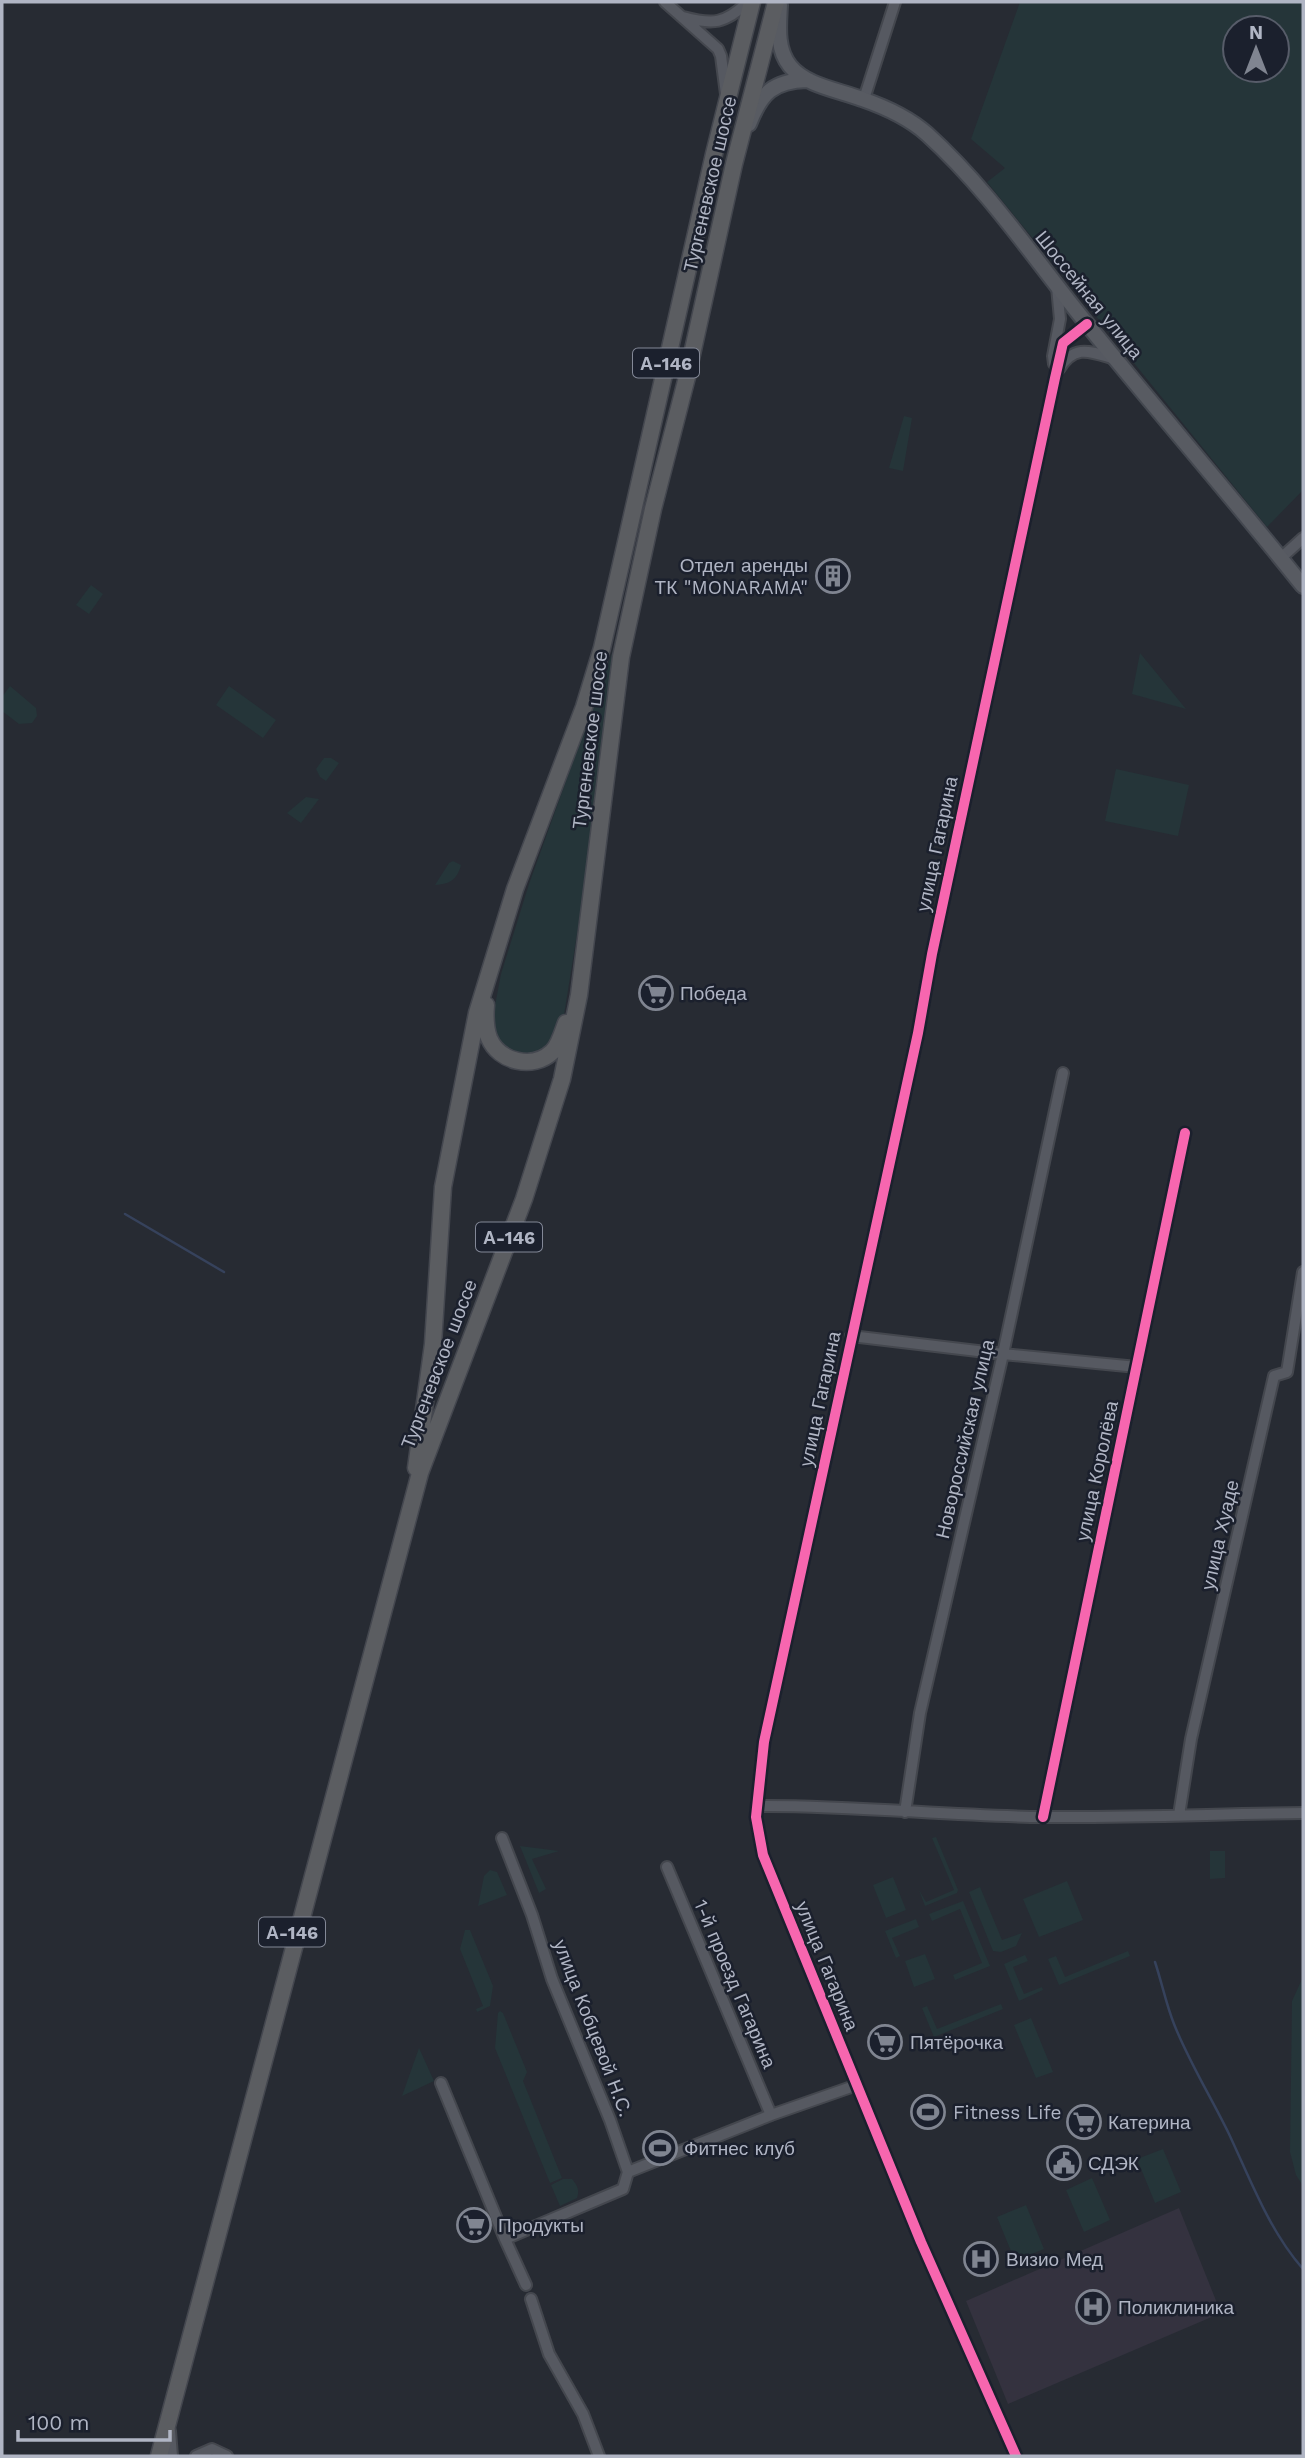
<svg xmlns="http://www.w3.org/2000/svg" width="1305" height="2458" font-family="'Work Sans',sans-serif">
<rect width="100%" height="100%" fill="#272b33"/>
<path fill="#34323f" d="M1179,2208L1221,2313L1008,2404L966,2301Z"/>
<path fill="#253539" fill-rule="evenodd" d="M1020,2H1303V490L1267,527L987,182L1005,168L971,139ZM1235,28H1277V70H1235Z
M904,416L912,418L903,471L889,468Z
M91,585L103,594L89,614L76,605Z
M613,650L588,866L564,1015L548,1047L536,1057L504,1050L495,1038L493,1016L501,974L529,884Z
M1140,653L1186,709L1132,694Z
M10,686L36,708L37,716L32,723L19,724L2,711V697Z
M229,686L276,720L263,738L216,705Z
M324,758H331L339,763L326,781L320,777L316,769Z
M1116,769L1189,785L1178,836L1105,821Z
M306,797L319,799L301,823L287,813Z
M453,861L461,865C457,880 450,884 435,885L449,863Z
M936,1837L958,1890L957,1893L925,1906L919,1890L926,1902L954,1890L932,1838Z
M520,1846L559,1851L532,1859L546,1889L539,1893Z
M1210,1851H1225V1878L1210,1879Z
M490,1870L497,1872L507,1895L478,1906L484,1876Z
M893,1877L906,1910L886,1918L873,1885Z
M1067,1881L1083,1920L1039,1937L1023,1899Z
M980,1887L1002,1940L1022,1933L1016,1946L1001,1952L993,1951L969,1892Z
M963,1901L990,1966L955,1980L953,1975L982,1963L960,1909L932,1921L929,1914Z
M916,1919L919,1927L892,1938L900,1956L896,1958L885,1931Z
M465,1930H470L493,1986L490,2006L477,2012L476,2009L483,2006L460,1949Z
M1128,1951L1130,1956L1059,1985L1048,1959L1056,1956L1065,1977Z
M925,1954L935,1979L914,1987L905,1961Z
M1025,1955L1028,1961L1013,1967L1024,1994L1042,1987L1043,1990L1019,2001L1004,1964Z
M1303,1977V2186L1296,2175L1290,2152L1292,2001Z
M1001,2004L1003,2009L934,2037L922,2008L927,2006L937,2029Z
M500,2011L503,2013L527,2072L523,2081L562,2178L550,2183L495,2048L498,2013Z
M1031,2018L1053,2072L1036,2078L1014,2025Z
M419,2048L434,2081L402,2096Z
M1163,2149L1181,2192L1155,2203L1137,2159Z
M1092,2178L1110,2220L1084,2232L1066,2190Z
M563,2179H572C577,2185 580,2190 577,2198L560,2206L551,2185Z
M1026,2205L1044,2249L1015,2261L997,2217Z"/>
<g fill="none" stroke-linecap="round" stroke-linejoin="round">
<path stroke="#36425c" stroke-width="2.5" d="M125,1214L224,1272
M1155,1962C1162,1983 1166,2004 1174,2024C1189,2062 1211,2097 1229,2134C1251,2181 1269,2230 1303,2269"/>
<g stroke="#44474e" stroke-width="14">
<path id="minor" d="M665,2L718,49L721,56L726,94
M683,17C713,25 725,24 748,2
M864,99L895,2
M1054,364L1053,356L1060,319L1057,287
M1059,369C1075,343 1091,352 1115,359
M1281,558L1303,538
M851,1336L1003,1354L1137,1367
M757,1806C853,1805 948,1816 1043,1817C1130,1818 1217,1814 1303,1813
M905,1812L920,1713L1003,1354L1063,1073
M1179,1815L1191,1739L1274,1376L1287,1372L1303,1272
M1043,1817L1185,1133
M667,1867L771,2115
M441,2083L505,2239L623,2189L628,2172L610,2120L552,1979L532,1915L502,1838
M628,2172L771,2115L857,2085
M505,2239L526,2285
M531,2299L549,2354L583,2414L599,2456
M170,2431L172,2456
M196,2456L212,2449L227,2456
M1016,2456L921,2242L763,1855L756,1817L764,1742L918,1033L932,954L1055,378L1063,343L1087,324"/>
</g>
<g stroke="#444850" stroke-width="18">
<path id="major" d="M780,5C779,25 776,49 790,66C806,86 839,90 862,99C885,107 908,117 927,134C988,189 1035,260 1087,324C1158,412 1233,498 1303,586
M749,124C761,93 773,81 807,80"/>
</g>
<g stroke="#44474f" stroke-width="19">
<path id="highway" d="M486,1005C485,1017 485,1027 489,1038C499,1062 533,1070 552,1052C559,1046 563,1031 566,1023
M416,1468L433,1344L443,1187L477,1013L515,889L584,707L602,648L714,154L752,2
M159,2456L420,1473L524,1199L562,1079L579,995L621,657L653,509L687,377L734,164L776,2"/>
</g>
<use href="#minor" stroke="#565961" stroke-width="10"/>
<use href="#major" stroke="#585b62" stroke-width="14"/>
<use href="#highway" stroke="#5b5d61" stroke-width="16"/>
<g stroke="#1b202d" stroke-width="15">
<path id="cycleway" d="M1043,1817L1185,1133
M1016,2456L921,2242L763,1855L756,1817L764,1742L918,1033L932,954L1055,378L1063,343L1087,324"/>
</g>
<use href="#cycleway" stroke="#f766af" stroke-width="10"/>
</g>
<defs>
<g id="building-ring" transform="scale(1.75)"><circle r="9.5" fill="#1b202d" stroke="#808591" stroke-width="1.5"/><path d="M-4-6H4V6H1V3H-1V6H-4ZM-2.5-4.3h1.7v1.8h-1.7ZM.8-4.3h1.7v1.8H.8ZM-2.5-1h1.7V.8h-1.7ZM.8-1h1.7V.8H.8Z" fill="#808591"/></g>
<g id="supermarket-ring" transform="scale(1.75)"><circle r="9.5" fill="#1b202d" stroke="#808591" stroke-width="1.5"/><path d="M-6-5.5h2.5l.6 2H6L4.5 2H-2.5L-4.4-4H-6ZM-1.5 3.2a1.3 1.3 0 1 0 .1 0ZM3 3.2a1.3 1.3 0 1 0 .1 0Z" fill="#808591"/></g>
<g id="stadium-ring" transform="scale(1.75)"><circle r="9.5" fill="#1b202d" stroke="#808591" stroke-width="1.5"/><path d="M0-5a6.5 5 0 1 0 0 10a6.5 5 0 1 0 0-10ZM-3.5-1.8h7v3.6h-7Z" fill="#808591"/></g>
<g id="civic-ring" transform="scale(1.75)"><circle r="9.5" fill="#1b202d" stroke="#808591" stroke-width="1.5"/><path d="M-.6-6.5H3V-4.5H.6V-3L4-1V1h2V6H-6V1h2V-1L-.6-3ZM-1.2 2.5V6h2.4V2.5Z" fill="#808591"/></g>
<g id="hospital-ring" transform="scale(1.75)"><circle r="9.5" fill="#1b202d" stroke="#808591" stroke-width="1.5"/><path d="M-5-5h3v3.5h4V-5h3V5h-3V1.5h-4V5h-3Z" fill="#808591"/></g>
</defs>
<g fill-rule="evenodd">
<use href="#building-ring" x="833" y="576"/>
<use href="#supermarket-ring" x="656" y="993"/>
<use href="#supermarket-ring" x="885" y="2042"/>
<use href="#stadium-ring" x="928" y="2112"/>
<use href="#supermarket-ring" x="1084" y="2122"/>
<use href="#stadium-ring" x="660" y="2148"/>
<use href="#civic-ring" x="1064" y="2163"/>
<use href="#supermarket-ring" x="474" y="2225"/>
<use href="#hospital-ring" x="981" y="2259"/>
<use href="#hospital-ring" x="1093" y="2307"/>
</g>
<g text-anchor="middle" dominant-baseline="central" stroke-width="5" stroke-linejoin="round" paint-order="stroke">
<g fill="#1b202d" stroke="#838897" stroke-width="2">
<rect x="633" y="348.5" width="66" height="29" rx="5"/>
<rect x="476" y="1222.5" width="66" height="29" rx="5"/>
<rect x="259" y="1917.5" width="66" height="29" rx="5"/>
</g>
<g font-size="18" font-weight="bold" fill="#b0b5c4">
<text x="666" y="363">А-146</text>
<text x="509" y="1237">А-146</text>
<text x="292" y="1932">А-146</text>
</g>
<g font-size="19" fill="#b0b5c4" stroke="#1b202d">
<text transform="translate(710 184) rotate(-77)">Тургеневское шоссе</text>
<text transform="translate(1089 295) rotate(51)">Шоссейная улица</text>
<text transform="translate(590 740) rotate(-83)">Тургеневское шоссе</text>
<text transform="translate(937 844) rotate(-78)">улица Гагарина</text>
<text transform="translate(439 1364) rotate(-69)">Тургеневское шоссе</text>
<text transform="translate(820 1399) rotate(-78)">улица Гагарина</text>
<text transform="translate(965 1439) rotate(-77)">Новороссийская улица</text>
<text transform="translate(1097 1471) rotate(-78)">улица Королёва</text>
<text transform="translate(1220 1535) rotate(-77)">улица Хуаде</text>
<text transform="translate(827 1966) rotate(68)">улица Гагарина</text>
<text transform="translate(735 1984) rotate(67)">1-й проезд Гагарина</text>
<text transform="translate(593 2028) rotate(69)">улица Кобцевой Н.С.</text>
</g>
<g font-size="19" fill="#b0b5c4" stroke="#1b202d" text-anchor="start">
<text x="808" y="565" text-anchor="end">Отдел аренды<tspan x="808" dy="22">ТК "MONARAMA"</tspan></text>
<text x="680" y="993">Победа</text>
<text x="910" y="2042">Пятёрочка</text>
<text x="953" y="2112">Fitness Life</text>
<text x="1108" y="2122">Катерина</text>
<text x="684" y="2148">Фитнес клуб</text>
<text x="1088" y="2163">СДЭК</text>
<text x="498" y="2225">Продукты</text>
<text x="1006" y="2259">Визио Мед</text>
<text x="1118" y="2307">Поликлиника</text>
</g>
</g>
<rect width="1305" height="2458" fill="none" stroke="#b0b5c4" stroke-width="7"/>
<g transform="translate(1256 49)"><circle r="33" fill="#1b202d" stroke="#575c69" stroke-width="2"/>
<path d="M0-5L12 26L0 18L-12 26Z" fill="#808591"/>
<text y="-10" font-size="19" font-weight="bold" text-anchor="middle" fill="#b0b5c4">N</text>
</g>
<path d="M18 2430v10h152v-10" fill="none" stroke="#b0b5c4" stroke-width="3.5"/>
<text x="28" y="2430" font-size="21" fill="#b0b5c4" stroke="#1b202d" stroke-width="5" paint-order="stroke">100 m</text>
</svg>
